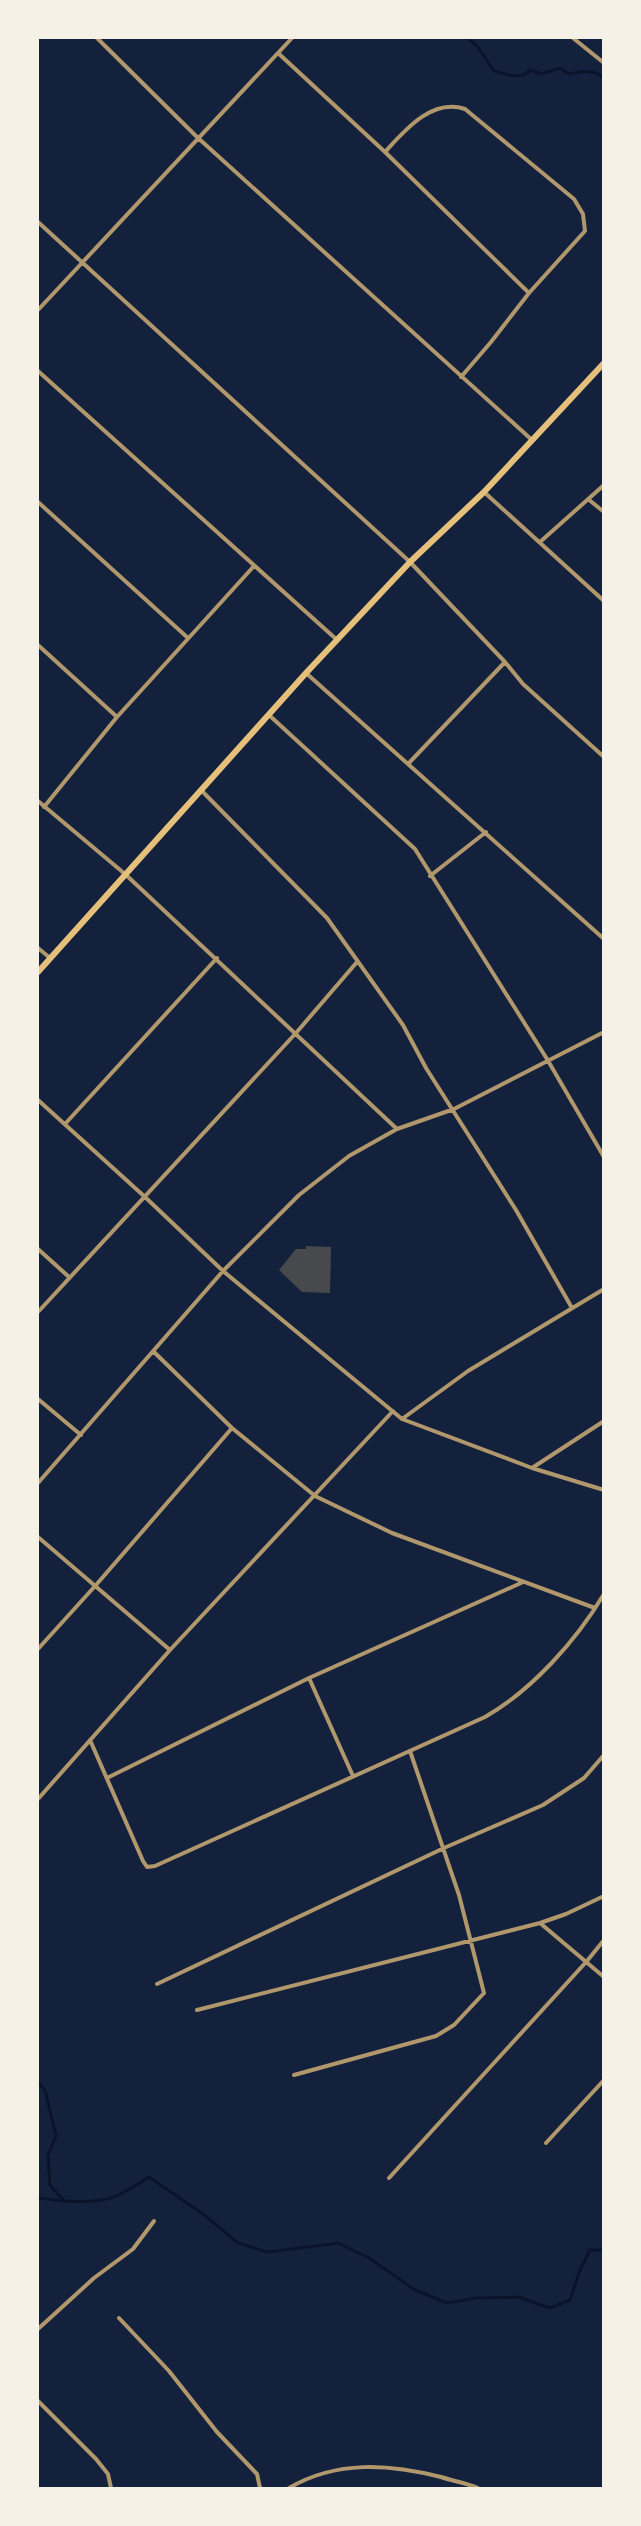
<svg xmlns="http://www.w3.org/2000/svg" width="641" height="2526" font-family="Poppins,sans-serif">
<rect width="100%" height="100%" fill="#14213d"/>
<g fill="none" stroke-linecap="round" stroke-linejoin="round">
<path stroke="#0b132b" stroke-width="3" d="M467,38L477,46L494,71L513,76L524,75L530,70L541,74L560,68L569,74C580,71 595,69 604,78
M38,2083L45,2090L56,2136L48,2155L50,2185L64,2201C106,2203 114,2200 149,2177L203,2214L238,2243L268,2252L338,2243L369,2258L415,2290L447,2303L476,2298L518,2297L550,2308L570,2300L580,2270L590,2250H604
M38,2198L64,2201"/>
</g>
<path fill="#48494c" d="M306,1246L331,1247L330,1293L302,1292L279,1270L296,1249H306Z"/>
<g fill="none" stroke-linecap="round" stroke-linejoin="round">
<path stroke="#b1986c" stroke-width="4" d="M97,38L197,137L532,440
M573,38L604,63
M278,53L385,152L529,293
M385,152C405,130 432,98 465,109L574,199L583,214L585,231L529,293L491,342L461,377
M38,222L410,562L505,662L523,684L604,757
M38,310L292,38
M38,371L336,639
M484,492L604,601
M588,499L604,512
M38,502L188,638
M540,542L604,485
M38,645L117,717
M306,673L604,939
M269,715L415,849L547,1059L604,1157
M409,763L505,662
M201,790L327,918L403,1025L426,1068L516,1210L572,1308
M38,801L125,874L397,1129
M44,807L117,717L254,566
M430,876L486,832
M38,948L50,958
M38,1100L145,1197L223,1271L402,1419L532,1468L604,1490
M65,1124L217,958
M38,1249L69,1277
M38,1312L296,1033L357,962
M154,1352L232,1428L315,1496L392,1533L595,1608
M38,1399L81,1435
M402,1419L468,1371L604,1289
M532,1468L604,1421
M38,1483L223,1271L299,1195L349,1156L397,1129L454,1109L604,1032
M38,1537L170,1650
M38,1649L96,1585L232,1428
M309,1678L353,1776
M90,1740L143,1861L147,1867L155,1866L485,1717C532,1690 576,1641 604,1594
M107,1778L309,1678L521,1583
M38,1799L170,1650L393,1411
M540,1923L604,1977
M157,1984L444,1848L543,1805L584,1778L604,1755
M197,2010L540,1923L566,1914L604,1896
M294,2075L436,2036L454,2025L484,1993L459,1895L410,1751
M546,2143L604,2080
M389,2178L587,1961L604,1940
M119,2318L169,2371L217,2432L257,2474L260,2488
M38,2329L94,2278L133,2249L154,2221
M38,2401L96,2459L108,2474L111,2488
M289,2488C337,2460 389,2464 441,2477C453,2481 466,2483 478,2488"/>
<path stroke="#e5c07b" stroke-width="6" d="M38,972L306,673L410,562L484,492L604,363"/>
</g>
<rect width="641" height="2526" fill="none" stroke="#f6f1e7" stroke-width="78"/>
</svg>
